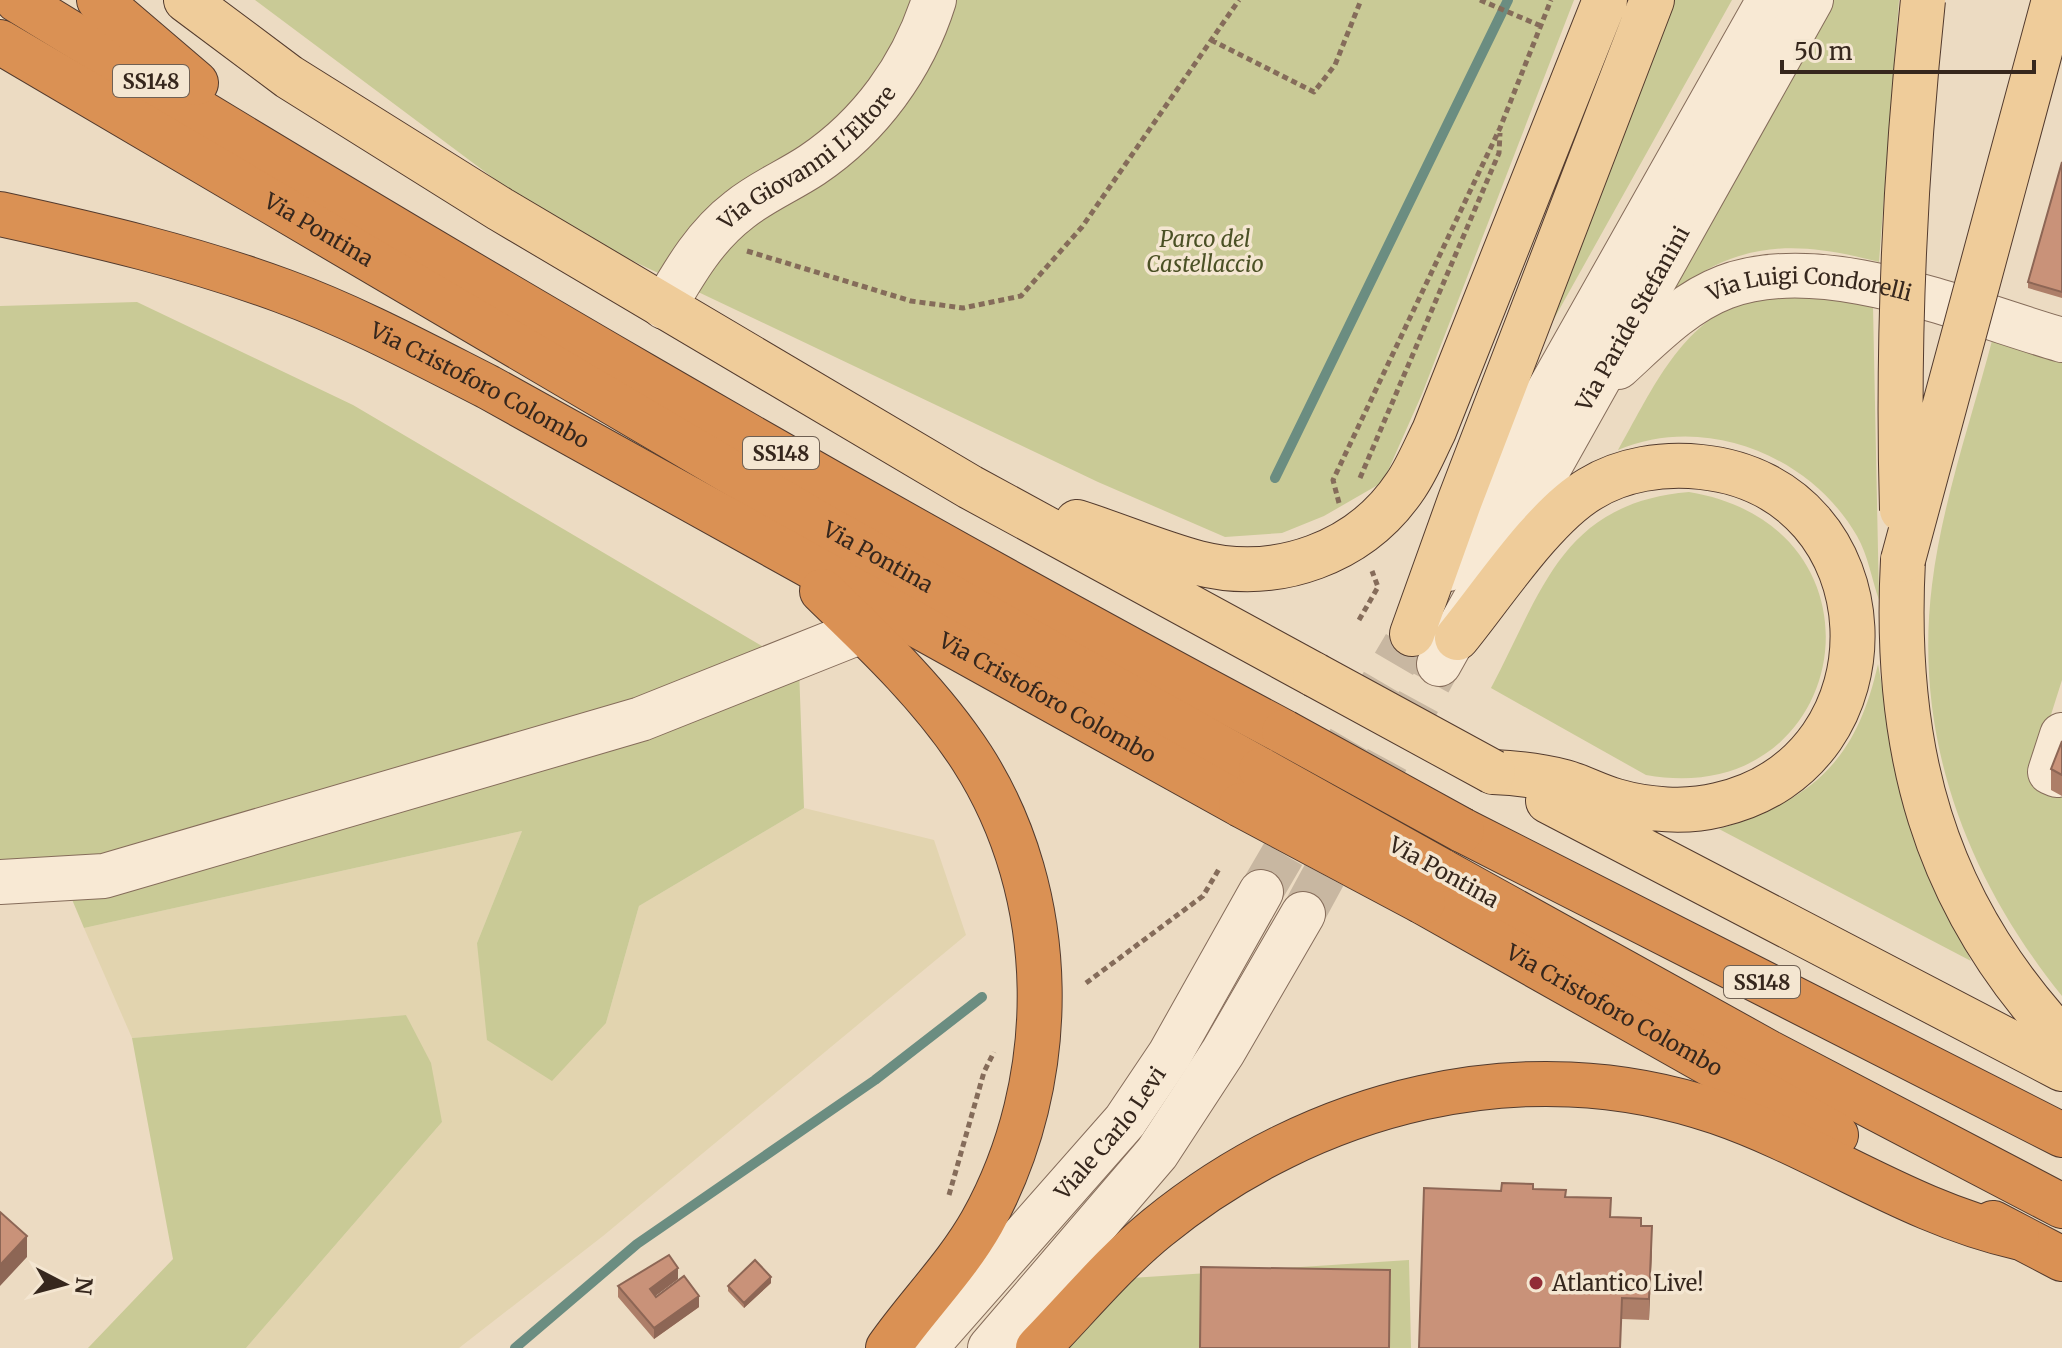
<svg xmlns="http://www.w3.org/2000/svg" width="2062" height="1348" font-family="Merriweather,serif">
<rect width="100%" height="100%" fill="#ecdbc2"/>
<path fill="#e2d4af" d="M804,808L934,840L966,935L603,1236L459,1348H246L442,1122L406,1015L132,1038L84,928L522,831L477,943L606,1023L639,906Z"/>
<path fill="#c9ca96" d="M255,0H1574L1422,394L1383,482L1324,516L1282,533L1225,537L1098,482L555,224Z
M1674,0H1732L1540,344Z
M1828,0H1899L1879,262C1821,247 1770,239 1714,266C1697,274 1682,287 1667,297Z
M1782,291L1873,306L1879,600C1872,580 1868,555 1857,536C1811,456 1706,413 1618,450C1649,396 1678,327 1740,303C1754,298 1769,295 1782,291Z
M137,302L353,405L799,668L804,808L639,906L606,1023L552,1081L487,1040L477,943L522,831L84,928L63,878L0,882V306Z
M1993,337L2062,358V680L2030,781L2062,796V996C1967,878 1913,738 1932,585C1942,502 1972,418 1993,337Z
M1689,492C1901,527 1851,812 1646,775L1491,688C1543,590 1562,503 1689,492Z
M1878,664L1893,747L1932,874L1971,961L1719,829C1811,800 1856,763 1878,664Z
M406,1015L431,1063L442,1122L246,1348H88L173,1259L132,1038Z
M1409,1260L1411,1348H1064L1131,1278Z"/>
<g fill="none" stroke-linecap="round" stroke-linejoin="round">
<path stroke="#6b8d81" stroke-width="10" d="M1275,478L1508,0
M515,1348L637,1244L875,1080L982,997"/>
<path stroke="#c8b7a1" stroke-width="44" stroke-dasharray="44 22" stroke-linecap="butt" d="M1261,892L1405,645
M1303,914L1439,664"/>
<g stroke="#856c5a" stroke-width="46">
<g id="minor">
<path id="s1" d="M664,307C685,271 705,236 739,210C761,192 788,181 812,165C870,126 913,67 934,0"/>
<path id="s2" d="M1618,367C1651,337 1683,303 1725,287C1823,250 1965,312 2062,340"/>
<path d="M1448,569L1769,0"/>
<path id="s3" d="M1439,664L1811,0"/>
<path d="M2057,775L2050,772L2062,735"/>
<path d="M0,882L104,876L641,719L862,631"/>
<path id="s4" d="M925,1348L1125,1121L1170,1054L1261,892"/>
<path d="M990,1348L1157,1153L1223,1052L1303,914"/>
</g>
</g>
<g stroke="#533b2e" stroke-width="46">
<path id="major" d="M186,0L289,77L500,209L970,487L1315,675
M1077,522C1118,535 1157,552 1198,563C1277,583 1361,553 1406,485C1417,469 1425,449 1434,431L1605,0
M1903,560C1893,746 1932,900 2062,1039
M1412,634L1460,500L1652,0
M1457,638C1493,594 1543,517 1590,489C1622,469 1663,463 1701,467C1894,487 1906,762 1718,805C1686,813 1647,810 1616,801C1598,796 1582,787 1565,782C1541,776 1517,773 1493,772
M1548,801L2062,1069"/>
</g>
<g stroke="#533b2e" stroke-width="46">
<g id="highway">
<path d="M17,0C432,255 853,503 1284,732"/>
<path d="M99,0L196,83"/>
<path id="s5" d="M0,42L821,525L1261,770"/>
<path id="s6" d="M0,214C96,235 191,257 283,291C354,317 421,353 488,387L1241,805"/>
<path d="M822,591C875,642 932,696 972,758C1060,895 1061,1080 982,1222C956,1268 918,1305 888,1348"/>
<path d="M1462,830L2062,1135"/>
<path d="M1440,870L1768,1052L2062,1206"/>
<path id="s7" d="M1423,902L1836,1135"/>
<path d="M1993,1223L2062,1259"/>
<path d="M1038,1348C1078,1307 1113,1264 1157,1228C1312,1101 1524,1046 1717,1112C1819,1147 1910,1213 2017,1237"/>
</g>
</g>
<path stroke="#856c5a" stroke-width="5" stroke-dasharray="6 4" stroke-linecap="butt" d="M1480,0L1541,26
M1211,40L1314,92L1335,65L1361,0
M747,251L911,301L963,308L1021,296L1082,227L1239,0
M1360,478L1499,153L1500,133
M1339,503L1333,480L1500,128L1551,0
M1359,620L1378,587L1372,571
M1086,983L1203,896L1219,869
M949,1195L984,1072L994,1052"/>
<use href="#minor" stroke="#f8e9d4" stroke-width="44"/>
<use href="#major" stroke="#efcc9a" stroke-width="44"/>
<use href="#highway" stroke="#da9154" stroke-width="44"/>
<g stroke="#533b2e" stroke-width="46" stroke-linecap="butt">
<path id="major-bridge" d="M1902,510C1897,339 1905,170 1923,0
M1903,560L2054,0
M1315,675L1493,772"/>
</g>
<g stroke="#533b2e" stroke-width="46" stroke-linecap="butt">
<path id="highway-bridge" d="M1284,732L1462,830
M1261,770L1440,870
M1241,805L1423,902"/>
</g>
<use href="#major-bridge" stroke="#efcc9a" stroke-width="44"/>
<use href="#highway-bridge" stroke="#da9154" stroke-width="44"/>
</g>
<path fill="#ad7e68" d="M2062,162V298L2028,288V282Z
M2062,741V796L2051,790V769Z
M1533,1189L1565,1197L1611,1217L1641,1226L1652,1247L1649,1320L1622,1319L1501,1191Z
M678,1279L655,1296L699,1307L654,1339L618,1297V1286Z
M771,1283L744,1308L728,1291V1286Z"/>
<path fill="#8d6655" d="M1652,1226V1247L1649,1320V1299Z
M27,1236V1257L0,1286V1265Z
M678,1268V1279L650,1300V1289Z
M771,1277V1283L744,1308V1303Z
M699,1296V1307L654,1339V1328Z"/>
<path fill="#c99279" stroke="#8d6655" stroke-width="2" d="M2062,162V292L2028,282Z
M2062,741V775L2051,769Z
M1502,1183L1533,1184V1189L1566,1190L1565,1197L1611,1198L1610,1217L1641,1218V1226H1652L1649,1299L1622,1298L1620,1348H1419L1424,1188L1501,1191Z
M0,1212L27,1236L0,1265Z
M669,1255L678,1268L650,1289L656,1297L684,1276L699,1296L654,1328L618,1286Z
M755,1260L771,1277L744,1303L728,1286Z
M1201,1267L1390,1270L1389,1348H1200Z"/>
<circle fill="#922c37" stroke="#f4e6d1" stroke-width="3" cx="1536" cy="1283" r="8"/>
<g text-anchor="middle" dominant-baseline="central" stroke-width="7" stroke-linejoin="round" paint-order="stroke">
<g fill="#f4e6d1" stroke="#6f6053" stroke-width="2">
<rect x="113" y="65" width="76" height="32" rx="6"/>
<rect x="743" y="437" width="76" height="32" rx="6"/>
<rect x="1724" y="966" width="76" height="32" rx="6"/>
</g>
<g font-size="20" font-weight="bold" fill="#36271d">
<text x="151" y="81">SS148</text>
<text x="781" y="453">SS148</text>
<text x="1762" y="982">SS148</text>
</g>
<g font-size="22" fill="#36271d" stroke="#f4e6d1">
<text stroke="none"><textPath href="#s1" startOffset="210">Via Giovanni L'Eltore</textPath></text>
<text stroke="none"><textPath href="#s5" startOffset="370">Via Pontina</textPath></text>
<text stroke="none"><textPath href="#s2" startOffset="220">Via Luigi Condorelli</textPath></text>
<text stroke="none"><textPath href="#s3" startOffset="396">Via Paride Stefanini</textPath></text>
<text stroke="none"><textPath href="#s6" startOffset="512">Via Cristoforo Colombo</textPath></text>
<text stroke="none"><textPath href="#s5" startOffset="1018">Via Pontina</textPath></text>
<text stroke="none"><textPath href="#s6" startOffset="1160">Via Cristoforo Colombo</textPath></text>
<text transform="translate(1444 872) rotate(29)">Via Pontina</text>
<text stroke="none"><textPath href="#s7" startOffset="220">Via Cristoforo Colombo</textPath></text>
<text stroke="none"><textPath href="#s4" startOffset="284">Viale Carlo Levi</textPath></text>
</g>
<g font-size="22" font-style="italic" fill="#4b5125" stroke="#f4e6d1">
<text x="1205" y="239">Parco del<tspan x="1205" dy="25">Castellaccio</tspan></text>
</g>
<g font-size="22" fill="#36271d" stroke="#f4e6d1" text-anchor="start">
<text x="1552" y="1283">Atlantico Live!</text>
</g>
</g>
<g transform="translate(64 1284) rotate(96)" stroke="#f4e6d1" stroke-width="6" paint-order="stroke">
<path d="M0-6L14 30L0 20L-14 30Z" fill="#36271d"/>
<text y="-12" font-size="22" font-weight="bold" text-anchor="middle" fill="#36271d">N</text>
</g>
<path d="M1782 60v12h252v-12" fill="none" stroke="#36271d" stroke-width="4"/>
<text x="1794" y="60" font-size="24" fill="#36271d" stroke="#f4e6d1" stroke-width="6" paint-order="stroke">50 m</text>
</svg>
